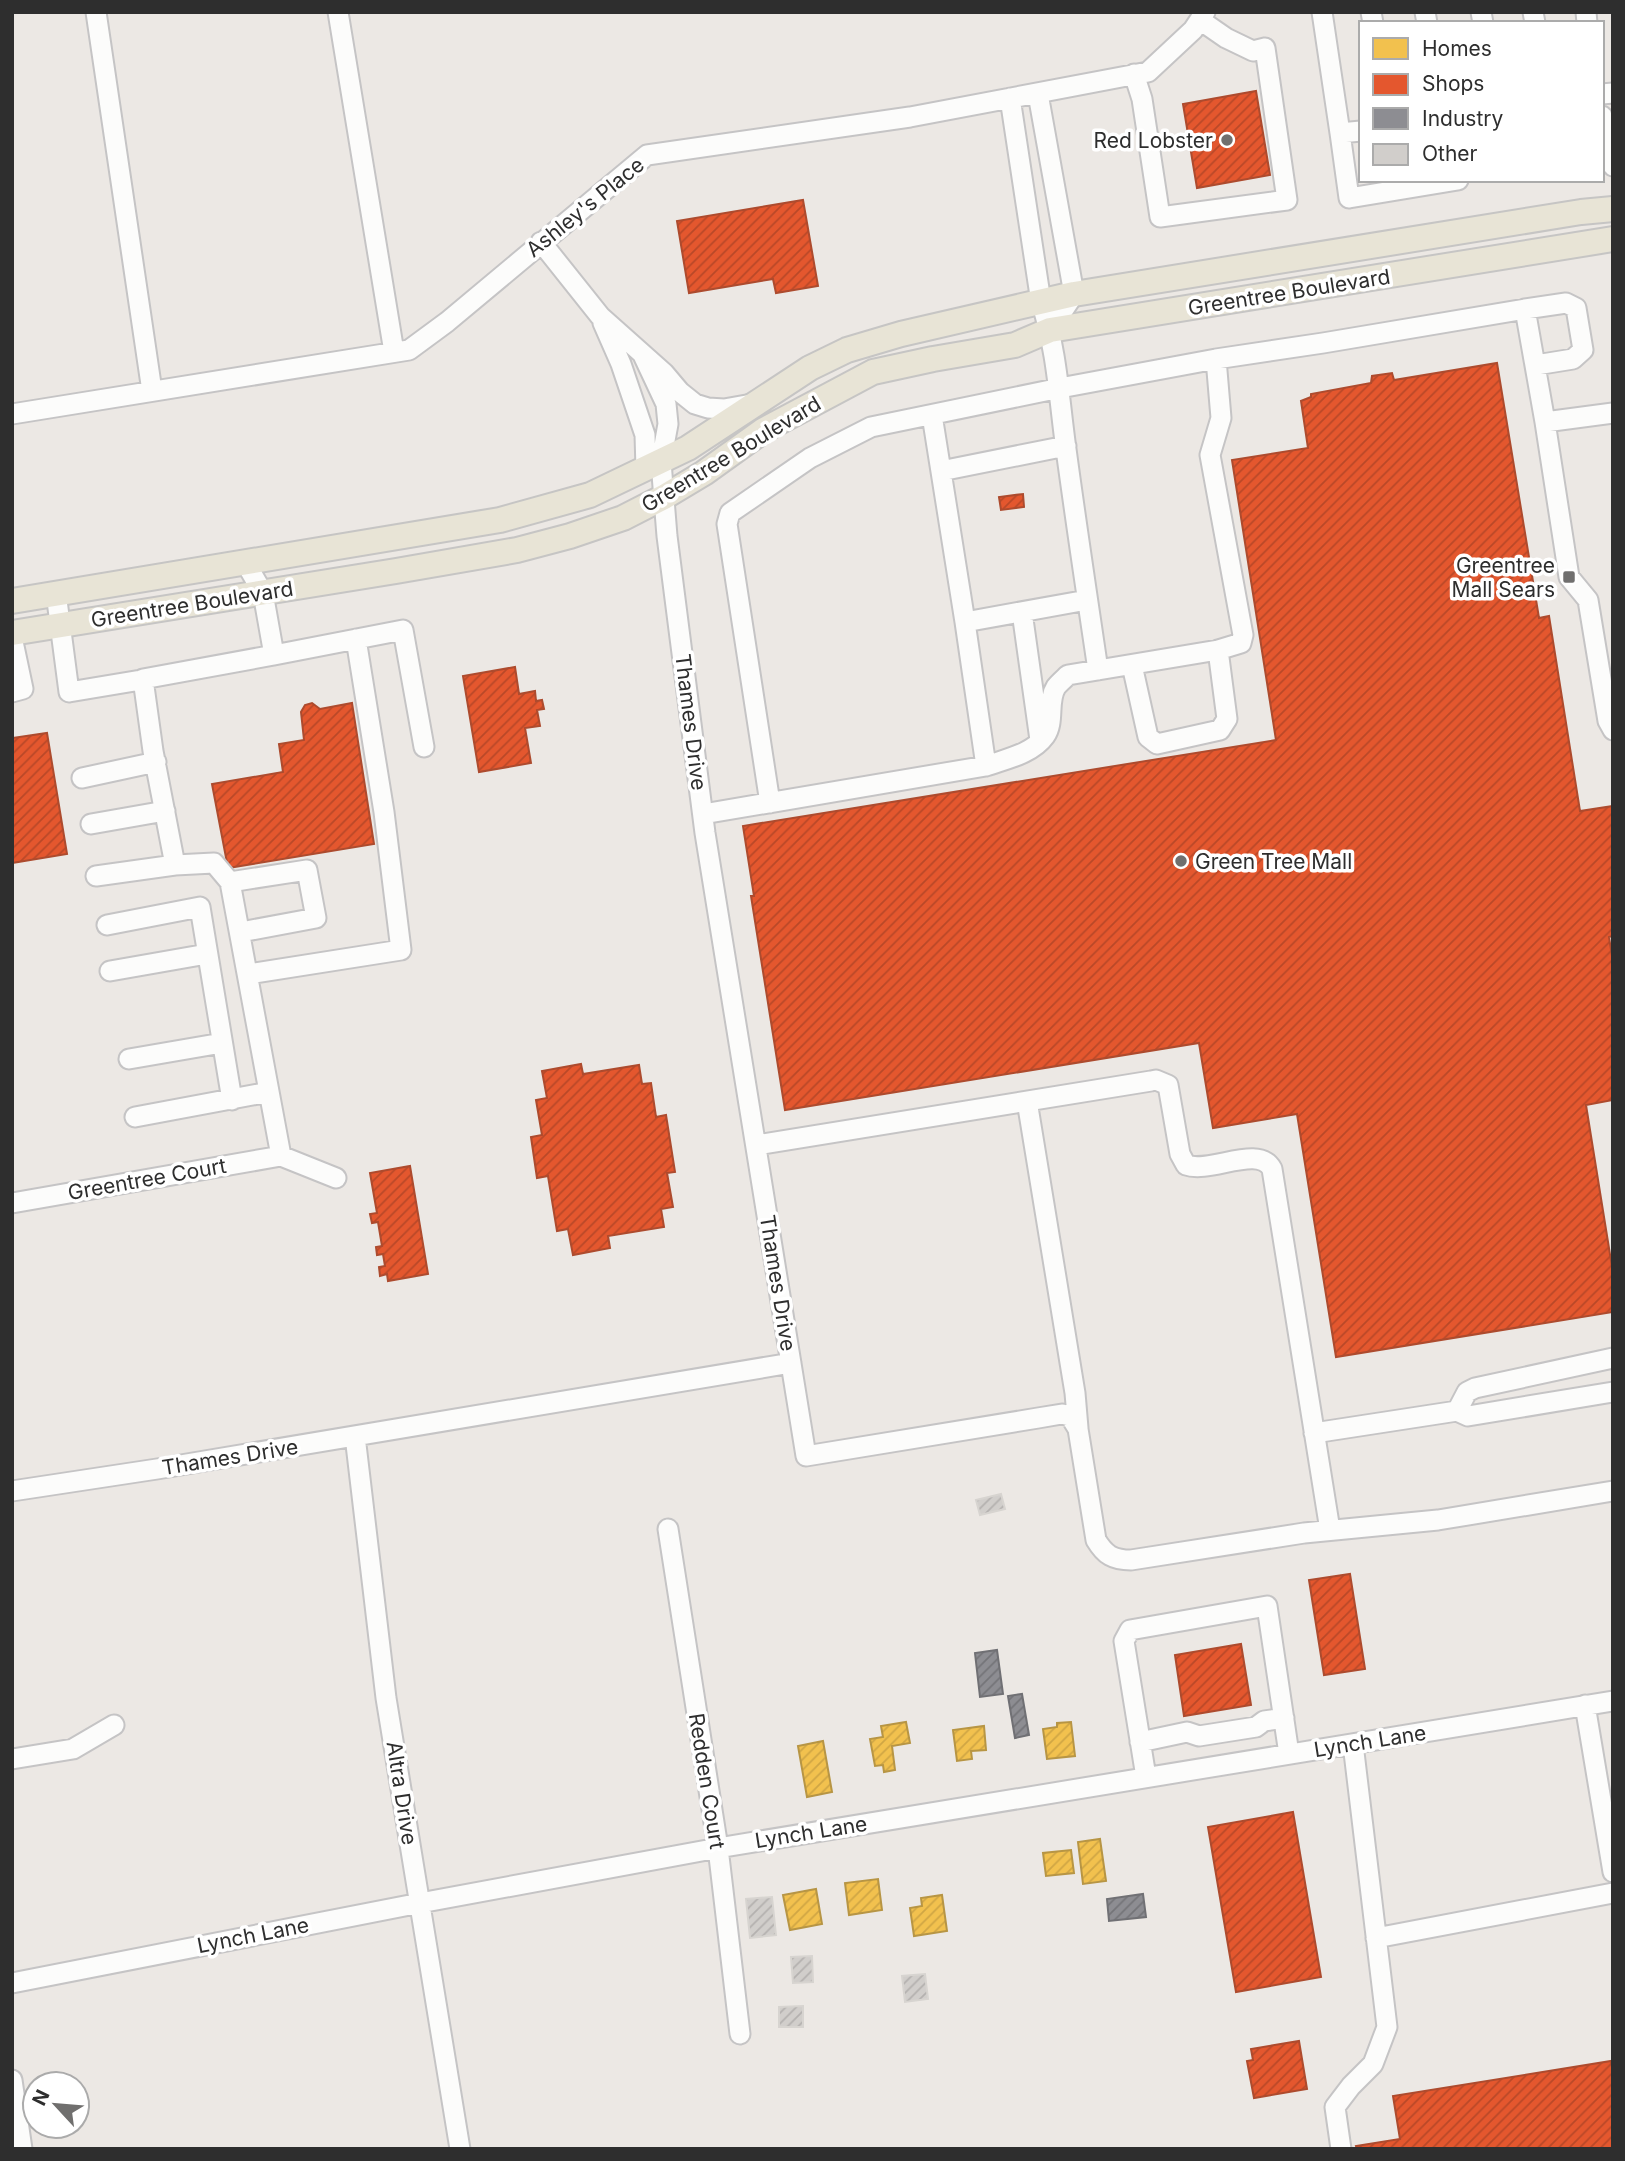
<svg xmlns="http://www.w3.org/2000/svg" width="1625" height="2161" font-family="Inter,sans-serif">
<defs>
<pattern id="homes-hatch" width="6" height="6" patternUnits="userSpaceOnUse" patternTransform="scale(1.75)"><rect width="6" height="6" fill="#f2c14e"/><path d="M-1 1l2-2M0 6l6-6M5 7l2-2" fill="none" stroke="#d0a644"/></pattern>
<pattern id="shops-hatch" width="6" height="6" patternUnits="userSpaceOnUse" patternTransform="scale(1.75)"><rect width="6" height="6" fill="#e4572e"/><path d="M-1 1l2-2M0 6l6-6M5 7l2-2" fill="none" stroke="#b94828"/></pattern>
<pattern id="industry-hatch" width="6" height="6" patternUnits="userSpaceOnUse" patternTransform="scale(1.75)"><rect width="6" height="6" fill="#8d8d92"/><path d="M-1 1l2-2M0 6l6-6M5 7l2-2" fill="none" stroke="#747478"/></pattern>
<pattern id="building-hatch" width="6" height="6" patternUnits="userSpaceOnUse" patternTransform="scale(1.75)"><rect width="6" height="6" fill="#d1cecb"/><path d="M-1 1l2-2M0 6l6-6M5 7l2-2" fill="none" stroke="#b4b1af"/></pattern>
</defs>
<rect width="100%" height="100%" fill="#ece8e4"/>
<path fill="url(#homes-hatch)" stroke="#b79544" stroke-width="2" d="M906,1722L910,1743L892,1746L895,1770L884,1772L883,1765L875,1766L870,1739L883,1737L881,1726Z
M1071,1722L1075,1756L1047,1759L1043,1729L1057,1727V1723Z
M984,1726L986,1750L971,1751L972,1759L957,1761L953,1730Z
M823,1741L832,1792L807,1797L798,1746Z
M1100,1839L1106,1881L1083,1884L1078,1842Z
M1071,1850L1074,1873L1046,1876L1043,1853Z
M878,1879L882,1910L849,1915L845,1883Z
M816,1889L822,1924L790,1930L783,1895Z
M942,1895L947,1931L914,1936L910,1908L922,1906L921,1898Z"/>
<path fill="url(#shops-hatch)" stroke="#ad4b2e" stroke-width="2" d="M1256,91L1270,175L1197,188L1183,104Z
M803,200L818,286L776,293L773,279L689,293L677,221Z
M1497,363L1539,618L1549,616L1580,811L1613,806V936L1609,937L1613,962V1100L1586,1105L1613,1273V1312L1336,1357L1297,1114L1213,1128L1199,1043L785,1110L751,896H754L743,826L1276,740L1232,460L1308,448L1301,401L1311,397V394L1371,383L1372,376L1392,373L1394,380Z
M1023,494L1024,507L1001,510L999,497Z
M515,667L519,694L535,691L536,701L542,700L544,709L537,710L540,726L525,728L531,763L479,772L463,676Z
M312,703L320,709L352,703L374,844L228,868L212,784L283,772L279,744L304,740L301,712L305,705Z
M47,733L67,854L12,863V738Z
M581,1064L583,1074L639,1065L642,1084L651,1083L656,1117L666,1115L675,1172L667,1173L673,1207L661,1209L664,1227L608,1236L610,1248L573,1255L568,1229L557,1231L548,1176L537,1178L531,1137L542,1135L536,1100L547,1098L542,1071Z
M410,1166L428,1274L388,1281L387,1274L380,1276L379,1267L385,1266L383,1254L377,1255L376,1247L382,1246L378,1222L372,1223L370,1214L377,1213L370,1173Z
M1350,1574L1365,1669L1324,1675L1309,1580Z
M1241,1644L1251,1705L1184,1716L1175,1655Z
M1293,1812L1321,1977L1236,1992L1208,1827Z
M1299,2041L1307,2089L1254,2098L1247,2061L1253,2060L1251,2049Z
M1611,2061L1613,2074V2149H1357L1356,2146L1400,2139L1393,2096Z"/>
<path fill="url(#industry-hatch)" stroke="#707074" stroke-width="2" d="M997,1650L1003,1694L980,1697L975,1653Z
M1022,1694L1029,1735L1015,1738L1008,1696Z
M1143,1894L1146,1917L1109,1921L1107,1899Z"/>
<path fill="url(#building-hatch)" stroke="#d7d4d0" stroke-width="2" d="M1001,1494L1005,1509L980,1515L976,1500Z
M772,1897L776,1935L750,1938L746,1899Z
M812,1956L813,1982L793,1983L791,1957Z
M925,1974L928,1999L905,2002L902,1976Z
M803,2006V2027H779V2007Z"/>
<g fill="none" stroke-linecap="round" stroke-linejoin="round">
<g stroke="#c5c4c5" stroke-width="23">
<path id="minor" d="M96,12L152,391
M338,12L394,352
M1322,12L1340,133L1361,131
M1371,12L1373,23
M1425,12L1427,23
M1481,12L1483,23
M1533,12L1535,23
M1586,12L1587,23
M1134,74L1142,99L1160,217L1287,200L1265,48L1253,51L1226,38L1200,20
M1038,94L1074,294L1050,330
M1602,94L1613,93
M1010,98L1041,302C1057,350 1059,399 1066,449C1076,523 1087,596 1098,670
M1602,116L1613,166
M1340,133L1349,198L1458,180
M541,242L600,316L664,373L680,392L695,404L708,408L724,409L752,404
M1525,309L1566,303L1576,308L1583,350L1573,359L1536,365
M603,323L621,364L645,435L646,469
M643,355L666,404L668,424L661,462L667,536L705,833L806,1456L1038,1418L1062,1414L1070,1416L1078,1429L1096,1540C1105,1555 1113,1560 1131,1560L1304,1533L1438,1520L1613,1491
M1613,413L1545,422L1569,577L1588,600L1608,721L1613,730
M12,414L409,350L447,322L647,155L910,117L1148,72L1193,30L1205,12
M932,415L965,622L1087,600
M941,471L1066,446
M245,562L263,593L274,655L143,679L153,751L175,865L214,863L230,882L281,1156
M56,593L69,692L147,679
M1022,612L1040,740
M965,622L986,766
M12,637L23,689L12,692
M274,655L403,630L424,747
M1132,665L1148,737L1157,744L1220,730L1227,719L1218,650
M82,778L156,762
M770,803L727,524L730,513L810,458L871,427L1060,388L1216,359
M703,814L986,766C1006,759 1032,754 1045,736C1055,722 1047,701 1056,687C1059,683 1065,678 1068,675L1218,650L1241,643L1243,635L1210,455L1221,418L1216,359L1323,343L1525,309L1545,422
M91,824L165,811
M96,876L175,865
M230,882L307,870L316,918L241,932
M107,925L200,907L232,1100
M110,971L207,954
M248,974L401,950L384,812L356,639
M129,1059L222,1043
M1027,1101L1075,1393L1078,1428
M135,1117L269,1092
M756,1145L1151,1081L1156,1080L1168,1085L1180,1154L1186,1165C1210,1174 1259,1144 1272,1169L1330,1530
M281,1156L336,1178
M12,1203L281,1156
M1457,1411L1467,1392L1475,1388L1613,1358
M1314,1433L1457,1411L1468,1416L1613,1392
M355,1436L386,1698L460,2149
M12,1491L157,1469L791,1363
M668,1529L718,1848L740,2034
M1585,1705L1613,1872
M1140,1742L1187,1732L1199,1736L1256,1727L1264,1721L1284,1718
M12,1759L73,1749L114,1725
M1146,1777L1124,1641L1130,1630L1267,1606L1289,1754
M1376,1938L1613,1893
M12,1983L420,1903L718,1848L1613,1701
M12,2080L22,2149
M1341,2149L1335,2107L1351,2086L1373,2064L1387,2027L1353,1744"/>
</g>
<g stroke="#c6c5c4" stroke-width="28">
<path id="major" d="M12,601L500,520L590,495L688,448L810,368L847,350L901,334L1074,294L1581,212L1613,209
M12,633L396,571L517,550L570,536L623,518L664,497L704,473L764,430L873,372L933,359L1015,345L1050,330L1613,239"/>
</g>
<use href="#minor" stroke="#fcfcfb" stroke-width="19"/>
<use href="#major" stroke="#e8e4d6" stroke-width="24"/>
</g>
<g fill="#706f6e" stroke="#fff" stroke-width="2.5">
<circle cx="1227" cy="140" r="7"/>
<rect x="1562" y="570" width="14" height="14" rx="3.5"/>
<circle cx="1181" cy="861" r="7"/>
</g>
<g text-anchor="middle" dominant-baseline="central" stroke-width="7" stroke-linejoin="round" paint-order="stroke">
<g font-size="21" fill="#2e2e2e" stroke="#fff" text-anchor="end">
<text x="1213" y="140">Red Lobster</text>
<text x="1555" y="565">Greentree<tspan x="1555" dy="24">Mall Sears</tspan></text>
<text x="1195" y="861" text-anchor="start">Green Tree Mall</text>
</g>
<g font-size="21" fill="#2e2e2e" stroke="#fff">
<text transform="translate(585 207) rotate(-39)">Ashley's Place</text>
<text transform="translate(1289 292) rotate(-9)">Greentree Boulevard</text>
<text transform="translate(731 454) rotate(-31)">Greentree Boulevard</text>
<text transform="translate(192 604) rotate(-9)">Greentree Boulevard</text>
<text transform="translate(691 722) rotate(83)">Thames Drive</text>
<text transform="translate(147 1179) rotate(-10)">Greentree Court</text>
<text transform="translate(778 1283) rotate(81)">Thames Drive</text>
<text transform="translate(230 1457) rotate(-9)">Thames Drive</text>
<text transform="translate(1370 1741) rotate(-9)">Lynch Lane</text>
<text transform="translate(707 1781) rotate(81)">Redden Court</text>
<text transform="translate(402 1793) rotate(81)">Altra Drive</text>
<text transform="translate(811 1832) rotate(-9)">Lynch Lane</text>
<text transform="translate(253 1935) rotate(-11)">Lynch Lane</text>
</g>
</g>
<rect width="1625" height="2161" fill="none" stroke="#2e2e2e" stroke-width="28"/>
<rect x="1359" y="21" width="245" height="161" fill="#ffffff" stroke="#ababab" stroke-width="2"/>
<rect x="1373" y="38" width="35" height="21" fill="#f2c14e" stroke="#ababab" stroke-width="2"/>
<text x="1422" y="56" font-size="21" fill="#2e2e2e">Homes</text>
<rect x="1373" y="74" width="35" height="21" fill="#e4572e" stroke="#ababab" stroke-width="2"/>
<text x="1422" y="91" font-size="21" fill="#2e2e2e">Shops</text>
<rect x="1373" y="108" width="35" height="21" fill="#8d8d92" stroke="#ababab" stroke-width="2"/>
<text x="1422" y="126" font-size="21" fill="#2e2e2e">Industry</text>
<rect x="1373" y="144" width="35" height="21" fill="#d1cecb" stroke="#ababab" stroke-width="2"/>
<text x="1422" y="161" font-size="21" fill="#2e2e2e">Other</text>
<g transform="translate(56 2105) rotate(296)"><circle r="33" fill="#ffffff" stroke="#ababab" stroke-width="2"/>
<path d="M0-5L12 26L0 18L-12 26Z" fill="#706f6e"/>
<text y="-10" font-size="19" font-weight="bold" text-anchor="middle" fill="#2e2e2e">N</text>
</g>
</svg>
